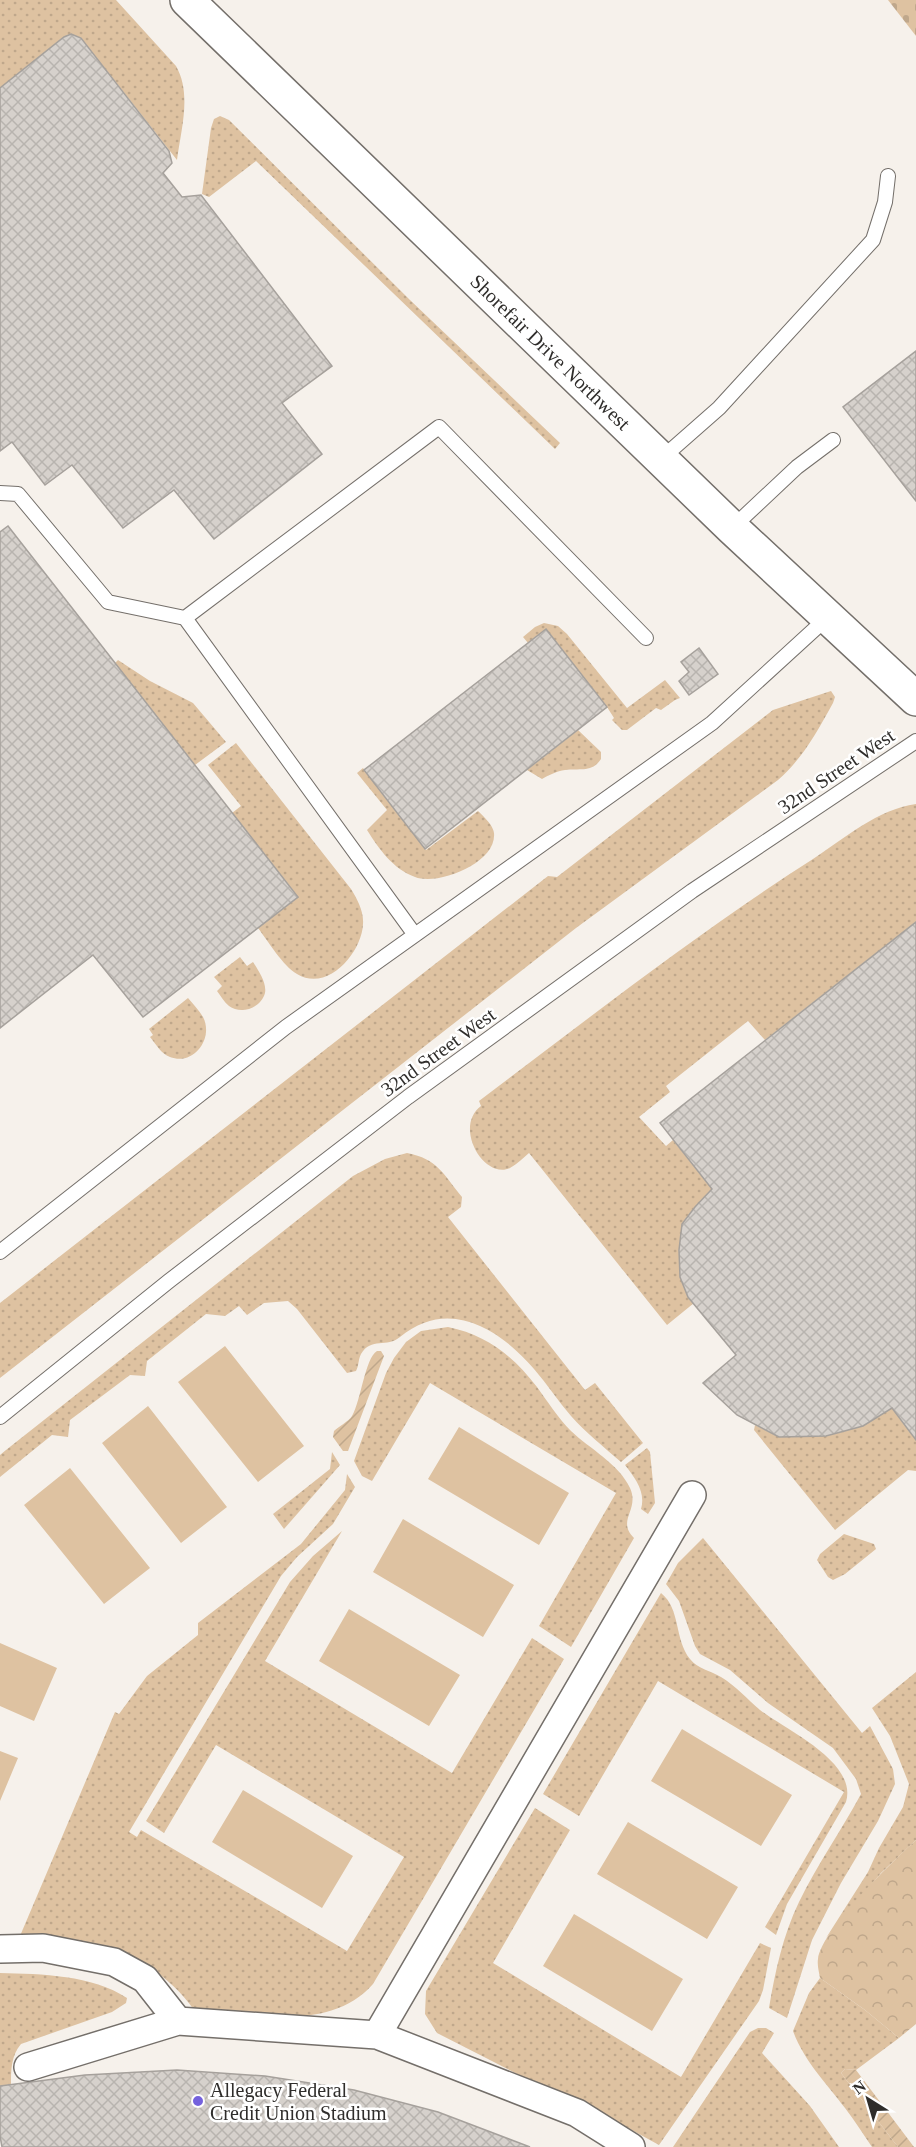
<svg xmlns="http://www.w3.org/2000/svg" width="916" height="2147" font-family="'Times New Roman',serif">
<defs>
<pattern id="grass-dots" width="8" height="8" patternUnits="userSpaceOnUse" patternTransform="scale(1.5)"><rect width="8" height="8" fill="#dec2a1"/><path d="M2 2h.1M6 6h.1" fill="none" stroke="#bfa78b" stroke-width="1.8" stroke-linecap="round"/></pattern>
<pattern id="forest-crowns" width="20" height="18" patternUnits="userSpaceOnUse" patternTransform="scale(1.5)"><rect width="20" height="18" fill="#dec2a1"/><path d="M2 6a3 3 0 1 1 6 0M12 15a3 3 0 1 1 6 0" fill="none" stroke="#bfa78b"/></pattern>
<pattern id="cemetery-stones" width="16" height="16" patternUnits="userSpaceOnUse" patternTransform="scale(1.5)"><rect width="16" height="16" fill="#dec2a1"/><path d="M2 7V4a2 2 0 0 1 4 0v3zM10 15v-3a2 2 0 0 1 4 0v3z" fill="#bfa78b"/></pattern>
<pattern id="garden-furrows" width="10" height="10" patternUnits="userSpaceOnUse" patternTransform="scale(1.5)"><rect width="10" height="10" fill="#dec2a1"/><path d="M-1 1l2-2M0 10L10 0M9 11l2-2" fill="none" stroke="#bfa78b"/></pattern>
<pattern id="building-cross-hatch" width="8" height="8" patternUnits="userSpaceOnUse" patternTransform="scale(1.5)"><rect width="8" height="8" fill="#d6d1cc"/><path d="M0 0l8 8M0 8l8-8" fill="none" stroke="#b8b4af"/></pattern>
</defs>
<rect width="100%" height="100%" fill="#f6f1eb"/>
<path fill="url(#grass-dots)" d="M0,0H116L176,66C192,94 181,129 177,160L81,38C74,35 71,34 64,37L0,88Z
M220,116L229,120L410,300L560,443L555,449L256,161L209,197L202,194L211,128L214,119Z
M544,623L558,626L567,634L627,708L665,680L680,698L675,700L661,710L656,708L627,730H622L612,720L614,718L607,707L546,629L528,643L523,637L535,627Z
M118,660L150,681L193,703L226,742L195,765L115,663Z
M831,691L835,697L833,703C817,732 803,758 778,780L576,928L0,1378V1303L548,876L557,877L773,710Z
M578,730L601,752V759C592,773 580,768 565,770C557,771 549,775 542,779L527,770Z
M236,743L351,889C357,899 364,911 363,924C362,952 328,993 297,974C283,966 268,941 258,928L298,897L232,813L241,806L208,765Z
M363,768L426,850L478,811C484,817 493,825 494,833C497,863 438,886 415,877C393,869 379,849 367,830L387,810L357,773Z
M916,804V922L765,1040L748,1021L666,1086L670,1092L639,1117L666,1146L673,1140L712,1189L695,1207L682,1224L694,1303L667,1325L529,1153C523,1158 517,1164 510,1168C484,1180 453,1127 481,1106L479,1101C588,1019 697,933 813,859C845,838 878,809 916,804Z
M240,957L247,966L253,962C258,970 267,983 265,993C261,1008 241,1015 229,1006C224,1002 221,996 217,991L222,986L214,977Z
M188,998C193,1004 199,1010 203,1017C214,1038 194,1066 170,1057C161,1054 156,1044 150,1037L153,1035L149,1029Z
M407,1153C438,1159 443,1174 462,1197L461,1207L448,1217L585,1390L595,1383L643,1443L621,1462C604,1447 586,1433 571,1416C558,1401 547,1384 534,1369C499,1328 448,1297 400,1337C387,1348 371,1337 361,1354C358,1360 359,1365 356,1371L347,1373L297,1309L288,1301L264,1303L247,1315L239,1306L225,1316L206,1314L147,1361L145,1376L130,1375L70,1420L68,1437L52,1435L0,1477V1455L6,1450L353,1176L385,1159Z
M448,1327C487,1335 513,1356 537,1387C548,1402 558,1418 571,1431C590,1449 619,1464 630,1488C640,1510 616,1520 634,1538L571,1647L539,1626L616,1493L430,1383L372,1481L362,1476L354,1461L386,1373L394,1358L406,1342L421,1331Z
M892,1408L916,1440V1471L908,1470L835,1530L754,1430L755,1425L779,1437L826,1436L863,1426Z
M647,1448L650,1452L655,1503L648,1514L641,1509C646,1492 635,1478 625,1465Z
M332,1452L340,1465L284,1529L273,1514L330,1469Z
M347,1474L355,1487L333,1524L297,1557L281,1576L129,1832L137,1837L141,1830L347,1951L404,1857L216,1745L164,1833L146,1821L290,1582L313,1556L342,1531L265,1661L452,1773L532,1638L564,1659L373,1984C330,2033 253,2014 194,2010C169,1975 136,1955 95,1944C71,1938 44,1938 20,1936L115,1712L119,1714L147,1676L198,1635V1623L301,1544L345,1490Z
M844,1534L874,1544L876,1549L845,1574L833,1580L828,1577L817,1560L820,1554Z
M703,1538L862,1733L870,1726L893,1769L895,1784L878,1821L841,1883L812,1940L787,2018L769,2008C775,1972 783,1935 799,1902C817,1865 841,1831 861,1794L856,1779L833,1748L768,1703L730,1670L700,1654L695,1646L679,1601L666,1584L678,1563Z
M661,1593C681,1609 674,1639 690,1659C698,1669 711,1671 721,1677C736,1686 747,1699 760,1710C786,1730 858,1762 846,1802L787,1904L776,1935L765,1927L844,1792L658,1681L579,1816L543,1794Z
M916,1672V1840L881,1873L826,1938L868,1872L879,1848L903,1807L909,1784L890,1736L872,1708Z
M535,1808L570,1830L493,1963L681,2077L760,1943L771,1948L763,1990L759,2001L659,2145L619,2123L531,2081L437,2033L425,2014L426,1991Z
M0,1973C42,1974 92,1975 127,1998L126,2003L112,2012L21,2044C11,2056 11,2070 11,2085L0,2086Z
M820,1978L865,2010L899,2038L856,2070L845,2069L841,2073L898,2147H872C863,2134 855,2121 845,2108C826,2083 804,2061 793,2031L809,1993Z
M758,2028H766L774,2033L762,2053L810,2106L839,2147H673L750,2032Z"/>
<path fill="url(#forest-crowns)" d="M916,1840V2024L899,2038L865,2010L820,1978C819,1972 817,1965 818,1959C822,1929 892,1862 916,1840Z"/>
<path fill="url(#cemetery-stones)" d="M888,0H916V36Z"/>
<path fill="#dec2a1" d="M225,1346L304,1446L258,1482L178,1382Z
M148,1406L227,1507L181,1543L102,1443Z
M459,1427L569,1493L539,1545L428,1479Z
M70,1468L150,1568L104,1604L24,1505Z
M403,1519L514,1585L483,1637L373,1572Z
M349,1609L460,1675L429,1726L319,1661Z
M0,1643L57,1668L34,1721L0,1706Z
M682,1729L792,1795L761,1846L651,1781Z
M0,1751L18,1758L0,1801Z
M243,1790L353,1856L322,1908L212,1842Z
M628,1822L738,1887L707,1939L597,1874Z
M574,1914L683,1979L652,2031L543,1966Z"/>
<path fill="url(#garden-furrows)" d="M377,1351H381L384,1356L348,1451H343L333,1437L334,1431C339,1426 348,1422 352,1416C361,1401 365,1358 377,1351Z
M845,2069L856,2070L914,2147H898L841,2073Z"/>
<path fill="url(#building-cross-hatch)" stroke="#a6a19c" stroke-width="1.5" d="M71,34L81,38L169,151L172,163L163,173L182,197L201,195L332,366L282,403L322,454L214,539L174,490L123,528L72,465L45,485L12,442L0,451V88L64,37Z
M916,351V501L843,407Z
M8,526L298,897L143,1017L93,955L0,1028V532Z
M546,629L607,707L425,849L364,770Z
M699,648L718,674L689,695L679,681L689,672L681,662Z
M916,922V1440L892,1408L863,1426L826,1436L779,1437L737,1415L703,1383L736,1355L688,1297L680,1277L679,1250L682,1224L695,1207L712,1189L660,1123Z
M177,2070L265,2076L354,2090L438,2112L530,2147H2L0,2136V2086L85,2075Z"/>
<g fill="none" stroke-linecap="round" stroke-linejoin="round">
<g stroke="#746f6a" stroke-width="16">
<path id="lane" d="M661,459L719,408L873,240L885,202L888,176
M0,493L18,494L108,602L185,618
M732,528L797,467L833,440
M415,935L185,618L439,427L646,638
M0,1252L286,1027L712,723L828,617
M0,1417L169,1281L408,1097L692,891L916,741"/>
</g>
<g stroke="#746f6a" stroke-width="30">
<path id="street" d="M0,1949L43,1948L114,1962L145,1979L178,2021L377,2035L692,1495
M377,2035L577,2113L631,2147
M28,2067L178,2021"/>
</g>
<g stroke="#746f6a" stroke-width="36">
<g id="secondary">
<path id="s1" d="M187,0L732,528L916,699"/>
</g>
</g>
<use href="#lane" stroke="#fff" stroke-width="14"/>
<use href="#street" stroke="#fff" stroke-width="27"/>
<use href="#secondary" stroke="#fff" stroke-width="33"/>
</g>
<circle fill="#7562dd" stroke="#fff" stroke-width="2" cx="198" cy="2101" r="6"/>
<g text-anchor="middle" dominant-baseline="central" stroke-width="5" stroke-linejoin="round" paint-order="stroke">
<g font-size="20" fill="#2f2d2b" stroke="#fff">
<text stroke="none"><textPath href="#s1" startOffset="506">Shorefair Drive Northwest</textPath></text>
<text transform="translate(836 771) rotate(-34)">32nd Street West</text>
<text transform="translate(438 1052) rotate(-36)">32nd Street West</text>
</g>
<g font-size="20" fill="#2f2d2b" stroke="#fff" text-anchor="start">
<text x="210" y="2090">Allegacy Federal<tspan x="210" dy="23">Credit Union Stadium</tspan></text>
</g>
</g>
<g transform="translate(868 2099) rotate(323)" stroke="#ffffff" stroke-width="4.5" paint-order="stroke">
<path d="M0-4.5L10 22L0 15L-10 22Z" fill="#2f2d2b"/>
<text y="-9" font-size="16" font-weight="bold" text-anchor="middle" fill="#2f2d2b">N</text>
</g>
</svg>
